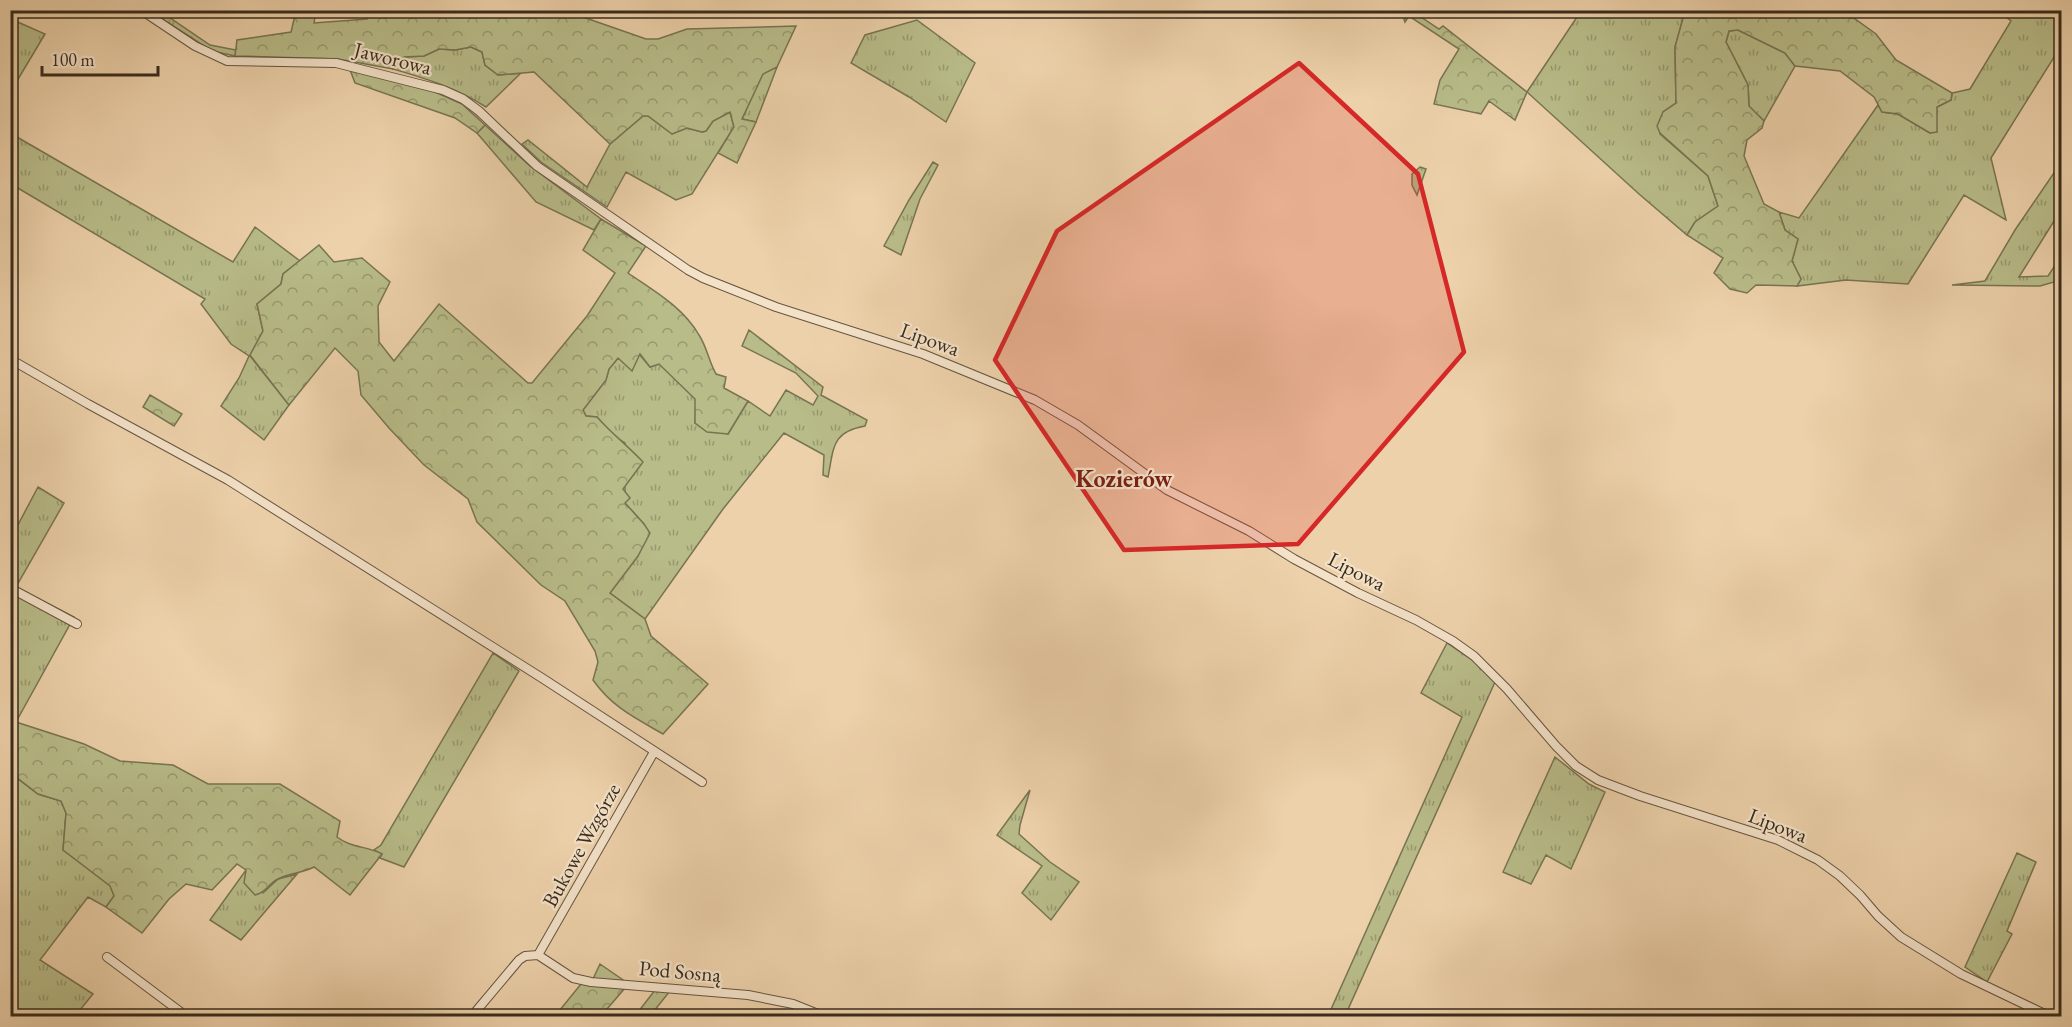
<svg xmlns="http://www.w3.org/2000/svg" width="2072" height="1027" font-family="'EB Garamond',serif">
<defs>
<pattern id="grass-tufts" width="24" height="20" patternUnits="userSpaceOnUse" patternTransform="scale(1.5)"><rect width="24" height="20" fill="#b8bc89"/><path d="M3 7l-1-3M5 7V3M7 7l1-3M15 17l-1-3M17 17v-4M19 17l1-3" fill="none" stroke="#97996f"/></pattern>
<pattern id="forest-crowns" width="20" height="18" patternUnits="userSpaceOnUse" patternTransform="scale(1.5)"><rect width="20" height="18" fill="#b8bc89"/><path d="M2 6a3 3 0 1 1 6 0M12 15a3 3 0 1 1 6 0" fill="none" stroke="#97996f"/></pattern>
</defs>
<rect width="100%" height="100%" fill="#edd1aa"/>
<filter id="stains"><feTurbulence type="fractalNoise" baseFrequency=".00333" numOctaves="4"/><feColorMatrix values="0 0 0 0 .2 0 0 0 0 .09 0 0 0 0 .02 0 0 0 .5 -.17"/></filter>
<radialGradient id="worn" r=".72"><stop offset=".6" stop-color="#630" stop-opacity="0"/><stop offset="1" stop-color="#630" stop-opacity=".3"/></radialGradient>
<path fill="url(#grass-tufts)" stroke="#787453" stroke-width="1.5" d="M153,11H160L210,45L236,50L235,56L212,51L151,12Z
M1581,11H1685L1675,47L1676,103L1663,112L1660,134L1708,176L1718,206L1695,222L1687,235L1639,194L1527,92Z
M2005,11H2061V46L1991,158L2006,220L1964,195L1908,284L1846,280L1797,286L1801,279L1792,261L1798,239L1785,230L1779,212L1799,218L1878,105L1882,112L1898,114L1930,133L1937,107L1951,100L1952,93L1970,89L2011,21L2002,14Z
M11,19L45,34L11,91Z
M917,20L975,63L946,122L909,97L851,63L865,35Z
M1738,30L1785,53L1795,66L1764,121L1749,107L1748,85L1726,42L1729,31Z
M471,47L482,52L485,65L498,75L521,73L486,107C455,87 427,79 393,69L404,57L424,56L439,49L455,50Z
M777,67L756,122L742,119L763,73Z
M730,112L734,127L692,194L676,200L626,172L607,207L541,162L522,144L528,140L587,187L610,144L643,116H648L672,134L687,128L702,132L706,131L713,121Z
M485,125L530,166L601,219L594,230L536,202L477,133Z
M10,133L233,262L255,227L300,261L283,274L281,284L257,304L263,331L250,356L289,405L264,440L221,406L239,378L249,356L231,344L201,304L205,299L11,184Z
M933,162L938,165L920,199L901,255L884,246L909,200Z
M2058,167L2061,169V210L2019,277L2048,276L2056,264L2061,263V280L2040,286L1952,285L1985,281L2015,230Z
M749,330L823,387L821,395L867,420L865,426C831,432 834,448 828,477L823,475L824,455L784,433L723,509L645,619L610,593L638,556L644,524L625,503V443L615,437L597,417L586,416L583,410L606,380L609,369L619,357L639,354L650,367L659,364L677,379L696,399L695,423L728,434L748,401L770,416L786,390L813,405L818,396L796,373L742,346Z
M38,487L64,503L16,587L74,617L16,722L11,724V538Z
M1447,643L1478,664L1495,682L1345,1016H1328L1462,717L1421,693Z
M493,653L519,671L404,867L380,858L382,854L374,850L381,845Z
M1555,757L1589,784L1605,792L1571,869L1546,855L1531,884L1503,872Z
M10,773L38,794L61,801L66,813L63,850L111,886L114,896L106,907L88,897L40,960L93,994L75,1016H11Z
M1030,790L1020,825L1019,834L1050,862L1079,882L1051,920L1022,893L1042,866L997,835Z
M2017,853L2036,862L2007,931L2012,934L1987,982L1965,967Z
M246,870L263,893L278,879L297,874L241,940L210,920Z
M600,964L629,984L592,981Z"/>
<path fill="url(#forest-crowns)" stroke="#787453" stroke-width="1.5" d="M369,11H570L580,16L646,39H658L687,29L796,26L777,67L763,74L742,119L756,122L737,163L718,153L734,127L730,112L713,121L706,131L702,132L687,128L672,134L648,116H643L610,144L534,72L498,75L485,65L482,52L471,47L455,50L439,49L424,56L404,57L393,69L338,59L235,56L237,40L291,32L296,11H316L314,23L367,19Z
M1401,11H1412L1439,29L1443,26L1527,92L1515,120L1489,101L1481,114L1434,104L1440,80L1459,49L1409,16L1405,22Z
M1685,11H1844L1876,34L1896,60L1952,93L1951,100L1937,107V132L1930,133L1898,114L1882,112L1874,97L1840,71L1795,66L1785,53L1738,30L1729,31L1726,42L1748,85L1749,106L1764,121L1762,128L1747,140L1744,156L1764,204L1779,212L1785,230L1798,239L1792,261L1801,279L1797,286L1756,285L1747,293L1730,289L1714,273L1723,258L1687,235L1695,222L1718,206L1708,176L1660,133L1657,126L1663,112L1676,103L1675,47Z
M349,67L426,88L462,104L485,125L477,133L455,118L355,83Z
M1420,167L1426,169L1417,195L1412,185V174Z
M601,219L646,246L628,273C654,291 683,307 699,335C707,347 709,362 716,374L726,377L724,388L748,401L728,434L707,432L695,423V399L659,364L650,367L640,354L632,371L618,358L609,369L606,380L583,410L586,416L597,417C611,433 628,446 643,462L623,489L630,498L625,503L644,524L650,533L638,556L610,593L645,619L651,636L708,684L663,734C635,718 612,707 593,680L598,662L595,651L565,601L541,585L477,522L468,499L424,465L389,428L361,395L358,371L335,348L289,405L250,355L263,331L257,304L281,284L283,274L319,245L334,262L362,258L390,282L378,306L379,342L394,361L439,304L528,383H532L587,316L615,273L583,250Z
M150,395L182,414L174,426L143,407Z
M16,722L84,744L120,761L173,765L208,784H280L340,821L337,837C351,848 367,846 382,854L350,895L314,867C303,873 289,873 278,879C268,884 266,893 255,895L244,883L246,870L237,864L212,890L186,884L169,899L142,933L106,907L114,896L110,886L63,850L66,813L61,801L38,794L11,773V724Z
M581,984L625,988L601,1016H555Z
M655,990L670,991L650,1016H635Z"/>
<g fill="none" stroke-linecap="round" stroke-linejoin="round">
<g stroke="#665540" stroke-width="10">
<path id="street" d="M141,10L195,46L227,61L336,63L443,90L463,99L479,111L537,166L688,270L703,278L776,307L923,354L1035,400L1078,425L1167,490L1249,531L1294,559L1358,593L1416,620L1453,641L1474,656L1507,689L1556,746L1576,766L1598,780L1640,796L1778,840L1818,860L1840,876L1860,895L1878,916L1901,937L1961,974L2049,1016
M10,359L88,404L228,480L542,678L702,782
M10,588L77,624
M538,955L573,978L591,982L748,995L793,1004L823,1016
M538,955L654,752
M107,957L186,1016
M472,1016L519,960L525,956L538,955"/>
</g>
<use href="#street" stroke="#f3e1c8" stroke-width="8"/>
</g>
<path fill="#d62828" fill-opacity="0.2" stroke="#d62828" stroke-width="4.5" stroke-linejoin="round" d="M1299,63L1418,174L1464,352L1298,544L1124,550L995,360L1057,231Z"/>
<g text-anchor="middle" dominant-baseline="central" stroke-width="4.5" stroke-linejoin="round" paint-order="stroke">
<g font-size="21" fill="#392c1d" stroke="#f3e1c8">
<text transform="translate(393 58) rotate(14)">Jaworowa</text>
<text transform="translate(930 339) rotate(20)">Lipowa</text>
<text transform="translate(1357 571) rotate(27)">Lipowa</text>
<text transform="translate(1778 825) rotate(21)">Lipowa</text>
<text transform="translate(581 845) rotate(-61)">Bukowe Wzgórze</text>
<text transform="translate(680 971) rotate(5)">Pod Sosną</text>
</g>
<g font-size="24" font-weight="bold" fill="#7a1f14" stroke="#f3e1c8">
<text x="1124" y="478">Kozierów</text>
</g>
</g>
<rect width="2072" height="1027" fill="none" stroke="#edd1aa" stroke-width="36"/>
<rect x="12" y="12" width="2048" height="1003" fill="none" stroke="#392c1d" stroke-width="3"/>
<rect x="18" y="18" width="2036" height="991" fill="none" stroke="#392c1d" stroke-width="1.5"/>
<path d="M42 66v9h116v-9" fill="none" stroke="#392c1d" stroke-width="3"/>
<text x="51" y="66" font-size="18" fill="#392c1d" stroke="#f3e1c8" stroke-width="4.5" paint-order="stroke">100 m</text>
<rect width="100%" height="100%" filter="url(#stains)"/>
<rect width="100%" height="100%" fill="url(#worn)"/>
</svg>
